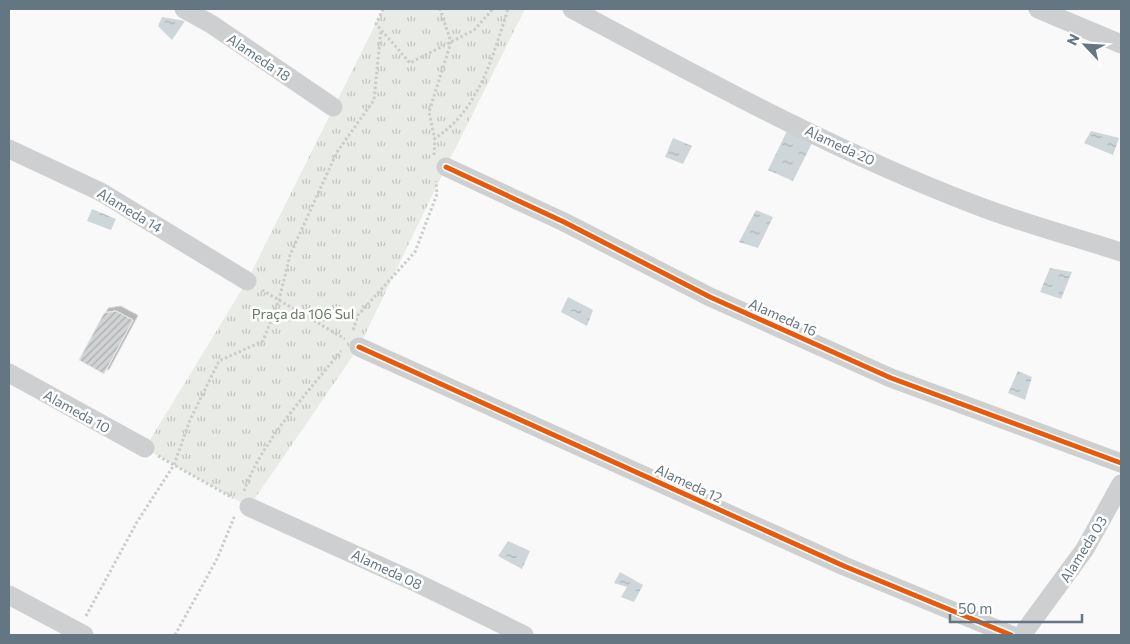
<svg xmlns="http://www.w3.org/2000/svg" width="1130" height="644" font-family="Commissioner,sans-serif">
<defs>
<pattern id="grass-tufts" width="24" height="20" patternUnits="userSpaceOnUse" patternTransform="scale(1.25)"><rect width="24" height="20" fill="#e8ebe6"/><path d="M3 7l-1-3M5 7V3M7 7l1-3M15 17l-1-3M17 17v-4M19 17l1-3" fill="none" stroke="#c0c3c0"/></pattern>
<pattern id="water-ripples" width="26" height="14" patternUnits="userSpaceOnUse" patternTransform="scale(1.25)"><rect width="26" height="14" fill="#ced6d9"/><path d="M2 4q2-2 4 0t4 0M15 11q2-2 4 0t4 0" fill="none" stroke="#abb2b5"/></pattern>
<pattern id="building-hatch" width="6" height="6" patternUnits="userSpaceOnUse" patternTransform="scale(1.25)"><rect width="6" height="6" fill="#d0d2d3"/><path d="M-1 1l2-2M0 6l6-6M5 7l2-2" fill="none" stroke="#acafb1"/></pattern>
<filter id="shadow"><feDropShadow dx="4.5" dy="-4.5" stdDeviation="0" flood-color="#0004"/></filter>
</defs>
<rect width="100%" height="100%" fill="#f9f9f9"/>
<path fill="url(#grass-tufts)" d="M383,9H525L446,167L359,347L249,507L145,448L247,281Z"/>
<path fill="url(#water-ripples)" d="M162,17L185,21L172,40L158,26Z
M787,131L813,141L793,181L768,170Z
M1091,131L1119,138L1113,155L1084,143Z
M673,138L692,146L683,164L665,157Z
M92,209L116,219L111,230L87,221Z
M756,210L773,217L758,248L739,242Z
M1050,268L1072,272L1061,299L1040,292Z
M568,297L593,310L587,326L561,312Z
M1018,371L1032,377L1025,400L1008,393Z
M508,541L530,551L522,569L498,556Z
M620,572L643,585L634,602L621,597L627,587L614,583Z"/>
<path fill="url(#building-hatch)" stroke="#e8e8e8" filter="url(#shadow)" d="M116,311L133,320L104,374L79,360L104,313Z"/>
<g fill="none" stroke-linecap="round" stroke-linejoin="round">
<path stroke="#cbcccd" stroke-width="3" stroke-dasharray="2.5 2.5" stroke-linecap="butt" d="M383,9L376,24L410,63L474,30L493,9
M435,140L429,112L451,42L440,9
M434,155L435,138C479,111 493,55 508,9
M262,290L345,339
M353,330L358,315L415,252L437,194L436,181
M158,456L233,498
M244,491C261,442 309,391 341,351
M86,616L137,522L174,465L190,420L219,361L263,341L279,300L290,255L337,152L374,100L381,30
M175,635L217,559L235,515"/>
<path stroke="#cecfd0" stroke-width="19" d="M184,9L211,24L333,107
M572,9C703,79 834,151 973,204C1021,223 1072,236 1121,252
M1038,9L1121,44
M9,149L101,192L247,281
M446,167L564,222L710,297L891,378L1121,463
M359,347L844,566L1011,635
M9,373L145,448
M249,507L413,581L524,635
M9,595L84,635
M1022,635L1085,549L1121,484"/>
<g stroke="#fff" stroke-width="8">
<path id="cycleway" d="M446,167L564,222L710,297L891,378L1121,463
M359,347L844,566L1011,635"/>
</g>
<use href="#cycleway" stroke="#e8590c" stroke-width="5"/>
</g>
<g text-anchor="middle" dominant-baseline="central" stroke-width="5" stroke-linejoin="round" paint-order="stroke">
<g font-size="14" fill="#657683" stroke="#fff">
<text transform="translate(259 57) rotate(34)">Alameda 18</text>
<text transform="translate(840 145) rotate(25)">Alameda 20</text>
<text transform="translate(130 210) rotate(31)">Alameda 14</text>
<text transform="translate(783 317) rotate(24)">Alameda 16</text>
<text transform="translate(77 411) rotate(29)">Alameda 10</text>
<text transform="translate(689 483) rotate(25)">Alameda 12</text>
<text transform="translate(1083 549) rotate(-58)">Alameda 03</text>
<text transform="translate(387 569) rotate(25)">Alameda 08</text>
</g>
<g font-size="14" fill="#687a64" stroke="#fff">
<text x="303" y="313">Praça da 106 Sul</text>
</g>
</g>
<rect width="1130" height="644" fill="none" stroke="#657683" stroke-width="20"/>
<g transform="translate(1085 45) rotate(295)" stroke="#ffffff" stroke-width="4" paint-order="stroke">
<path d="M0-4L9 19L0 12L-9 19Z" fill="#657683"/>
<text y="-8" font-size="14" font-weight="bold" text-anchor="middle" fill="#657683">N</text>
</g>
<path d="M950 614v8h132v-8" fill="none" stroke="#657683" stroke-width="2.5"/>
<text x="958" y="614" font-size="15" fill="#657683" stroke="#ffffff" stroke-width="4" paint-order="stroke">50 m</text>
</svg>
